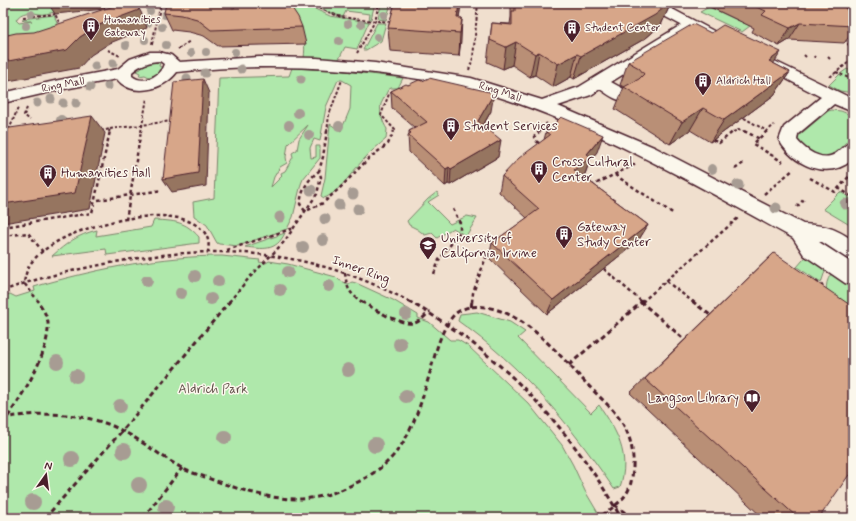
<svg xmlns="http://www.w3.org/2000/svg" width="856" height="521" font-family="Mynerve,sans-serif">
<rect width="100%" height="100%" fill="#fbf7ec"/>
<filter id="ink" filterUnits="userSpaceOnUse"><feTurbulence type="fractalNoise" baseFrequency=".025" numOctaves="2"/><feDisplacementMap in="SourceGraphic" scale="8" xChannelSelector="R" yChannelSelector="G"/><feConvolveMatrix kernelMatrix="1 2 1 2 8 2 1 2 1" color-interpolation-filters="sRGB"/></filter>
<g filter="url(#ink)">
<path fill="#f0dfce" d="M3,3H853V518H3Z"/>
<path fill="#afe8ab" stroke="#7c846b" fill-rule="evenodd" d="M3,3H59L55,12C50,13 43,15 39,14C31,12 21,11 16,20L19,23L32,21H24L22,19L54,15L58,26L3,51Z
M302,3L330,16L369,22L357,49L345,47L339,59L304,58C307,34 299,30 285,13Z
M311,3H375L371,19L369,20L370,14L346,11L343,17L328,12Z
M381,4H391L386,20L378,19Z
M709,7L750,26L742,32L700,12Z
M377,23H386L381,41L366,50H363Z
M151,62L160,63L159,66L163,68L159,70L158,74L149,77L145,75L139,76L140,73L136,71L141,69V65Z
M292,68L336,70L403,78L398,88H391L388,90C386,95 383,99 381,104C379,112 383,123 387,129L386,139C379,145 371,151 365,158C355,168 338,194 324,198L321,196L325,178L330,124L341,131L350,109L351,85L342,80H338L326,107L320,141L314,139L310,148L311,158L316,157V146H320V158L303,179L301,184L293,217L287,229L238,246L219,244L217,243L207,225L194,216L193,202L214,198L219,78L289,76ZM308,125L299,139L297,150L292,153L293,157L285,171L281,173L282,176L271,187L274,177L280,167L287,163L286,157L288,144Z
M847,69L853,72V93L840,91L829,85L840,74Z
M832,110L841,111L853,116V135C842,146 828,165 810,154C805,151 800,144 796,140L797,137L828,111Z
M437,192L439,195L428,202L450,224L467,216L477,218L466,236L453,228L437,238L432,233L425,235L417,229L409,225L407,221L428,199Z
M840,192L853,199V227L823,209Z
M154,220C175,221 185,221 199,237V243L107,255L106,249L52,256C67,243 77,235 97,230L96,236L151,227Z
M285,233C276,252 263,249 245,247Z
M809,253L829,266L824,274L821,283L797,267Z
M222,256L260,260L259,262L266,263L269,261L288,264L336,277L339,280L348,284L352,282L356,283L393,300L418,315V318L429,322L450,340H458L468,346L529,404L562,445L573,465L585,491L601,518H3V296L10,294L16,297L35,291L34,287L44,284C102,268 162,256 222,256Z
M834,270L853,282V329C838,310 814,293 834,270Z
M477,312L510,322L525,332L518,338L591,413L599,405C617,431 631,455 620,487L614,489C569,423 523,367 458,321L460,314Z"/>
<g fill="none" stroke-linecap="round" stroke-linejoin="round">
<g stroke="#4a1f2b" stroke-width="3">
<path id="minor" d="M643,3H661L723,36L726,39L723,42L718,44L713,42L692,31L611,82L629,92L631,96L629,100C618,103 609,95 600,89L591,95L558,106L656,148L803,224C828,226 832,227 853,240V260L845,257L822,242H819L853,264V286L845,283L804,255L793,238C691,182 588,122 476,90C451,83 425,80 399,76C325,66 251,64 177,72C164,90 132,98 117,79L59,90L3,103V93L59,80L118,69L130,59L150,52H159L171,55L179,62L259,57L317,58L375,63L471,78L542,100L579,87L681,25L645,6ZM160,61L164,64C160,77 143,85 132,76V72C140,65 149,61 160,61Z
M762,55L853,99V112L834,104L798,134L797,140C805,150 822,162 835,154C842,149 845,144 853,142L852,160C827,181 793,165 779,140L784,127L821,97L756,63L754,60L756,57Z"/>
</g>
<path stroke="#4a1f2b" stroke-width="2" stroke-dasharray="3 2" stroke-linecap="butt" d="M110,3V9
M305,3L341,17L363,20L393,22
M389,3L398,4
M135,4L143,3
M140,7L160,5
M290,9L301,3
M57,11L55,14L61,26
M23,17L55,14
M845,39L853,52
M152,44L161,3
M178,49L190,41
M108,50L120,56
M357,53L375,21L379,3
M804,55L806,57
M814,56L815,58
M828,57L830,59
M469,70L473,58L478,3
M836,72L853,80
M830,77L853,59
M393,92L389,94L381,115L395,130L394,132
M27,108L24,115L30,120
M744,118L767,131
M3,119L6,111
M9,130L18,108
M101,131L110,129L109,132
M141,132L147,98
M327,132L329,115L342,80
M539,132L547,123
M733,132L738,130L747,132
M766,132L774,125"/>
<path stroke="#4a1f2b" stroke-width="2.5" stroke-dasharray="3.5 3" stroke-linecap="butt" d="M540,131L534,137L536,141L542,145
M744,131L760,139
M767,131L753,144L783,162
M713,140L719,143L734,131
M735,169L745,162
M615,175L674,214
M810,178L835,192L853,172
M591,186L636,164
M838,188L853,197
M764,194L794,169
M98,200L162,190
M797,207L805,198
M308,210L323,203L341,187L368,159L388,144L394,131
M305,211L300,204C302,190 307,180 319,171
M126,220L141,131
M3,227L92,213L110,131
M3,236L28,233L43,252
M227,250L294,228
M604,269L642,302
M345,273C347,289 349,293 362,302
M434,274L439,260L460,232V223L453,209
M810,278L823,286
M666,281L693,302
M3,291C36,278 70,271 105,264C215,242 310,248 410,302
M39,302L24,283C25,276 27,269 31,263C40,251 55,242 68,236C100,222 169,204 199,227C207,233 210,241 208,251
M229,302L249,278L284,242L317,194L321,177L319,171L323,157L327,131
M472,302L473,293L486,257L491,254
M642,302L738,218"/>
<path stroke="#4a1f2b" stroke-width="3" stroke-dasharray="5 3.5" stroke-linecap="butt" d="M361,301C372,308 401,326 415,323C421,321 426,315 430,311
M408,301C498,350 572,429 621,518
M640,301L685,340
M692,301L710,315
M471,307L472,301
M569,365L643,301
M3,418C38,412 77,412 110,425C135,435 157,454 180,467C188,472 197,474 205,477C235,488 265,499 297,499C317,499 336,493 354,484C376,473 391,462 404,441C417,419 424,393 431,369C436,351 441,329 454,315C458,311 464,308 470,307C517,301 558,354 587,384C601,399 619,413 627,432C634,448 635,469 630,486C626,500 610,509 599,518
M3,424C20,398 50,355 48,323C47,315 42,308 38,301
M614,505L633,518
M45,518L122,431L230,301
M143,518L182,468"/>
<use href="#minor" fill="#fbf7ec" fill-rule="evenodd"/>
<path stroke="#4a1f2b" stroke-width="2" stroke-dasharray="3 2" stroke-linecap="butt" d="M110,129L172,121"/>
</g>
<g fill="#a79c93">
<circle cx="150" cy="11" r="4"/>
<circle cx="31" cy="14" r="4"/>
<circle cx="165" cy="15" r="4"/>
<circle cx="384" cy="15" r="4"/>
<circle cx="148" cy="23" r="4"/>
<circle cx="348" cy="24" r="4"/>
<circle cx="361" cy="24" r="4"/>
<circle cx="26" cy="26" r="4"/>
<circle cx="162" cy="27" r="4"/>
<circle cx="377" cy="37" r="4"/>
<circle cx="145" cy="40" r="4"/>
<circle cx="339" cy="41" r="4"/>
<circle cx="126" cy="45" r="4"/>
<circle cx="166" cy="45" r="4"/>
<circle cx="206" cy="52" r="4"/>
<circle cx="235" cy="52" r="4"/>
<circle cx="191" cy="53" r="4"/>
<circle cx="113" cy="63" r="4.5"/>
<circle cx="95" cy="66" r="4.5"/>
<circle cx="241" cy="69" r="4.5"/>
<circle cx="205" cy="73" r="4.5"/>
<circle cx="187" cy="78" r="4.5"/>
<circle cx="301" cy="79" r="4.5"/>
<circle cx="108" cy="86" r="4.5"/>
<circle cx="90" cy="87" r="4.5"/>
<circle cx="51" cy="99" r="4.5"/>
<circle cx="37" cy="103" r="4.5"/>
<circle cx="63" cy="103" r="4.5"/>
<circle cx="76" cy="103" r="4.5"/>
<circle cx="298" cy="113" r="5"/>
<circle cx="61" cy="120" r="5"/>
<circle cx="289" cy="125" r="5"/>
<circle cx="339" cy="126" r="5"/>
<circle cx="309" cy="135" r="5"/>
<circle cx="712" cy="169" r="5"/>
<circle cx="738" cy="185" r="5.5"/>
<circle cx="311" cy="190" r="5.5"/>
<circle cx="353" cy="194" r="5.5"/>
<circle cx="845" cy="204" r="5.5"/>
<circle cx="339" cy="205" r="5.5"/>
<circle cx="776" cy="208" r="5.5"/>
<circle cx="358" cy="209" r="5.5"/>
<circle cx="280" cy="217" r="5.5"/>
<circle cx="325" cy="219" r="5.5"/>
<circle cx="323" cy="240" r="6"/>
<circle cx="303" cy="247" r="6"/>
<circle cx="288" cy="272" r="6"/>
<circle cx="195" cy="276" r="6"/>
<circle cx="147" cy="281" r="6"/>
<circle cx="218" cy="281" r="6"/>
<circle cx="329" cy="286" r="6"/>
<circle cx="280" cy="290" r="6"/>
<circle cx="181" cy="293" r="6"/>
<circle cx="211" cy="299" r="6"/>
<circle cx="406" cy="314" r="6"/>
<circle cx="400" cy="344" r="7"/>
<circle cx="57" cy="362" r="7"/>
<circle cx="348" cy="370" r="7"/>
<circle cx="76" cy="376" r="7"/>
<circle cx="406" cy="396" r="7"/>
<circle cx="120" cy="406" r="7"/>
<circle cx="225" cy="437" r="7"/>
<circle cx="375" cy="445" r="8"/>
<circle cx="124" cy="451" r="8"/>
<circle cx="72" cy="459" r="8"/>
<circle cx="139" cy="485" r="8"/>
<circle cx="33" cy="502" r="8"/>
<circle cx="166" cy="507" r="8"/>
</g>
<path fill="#b98f76" stroke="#4a1f2b" d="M395,3H461L459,18H462L459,56L390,51L388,28Z
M493,3H671L661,25L646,38L574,79L571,77L553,87L535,75L530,77L512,65L503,69L487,62L492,23L510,24L511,17V4Z
M704,3H842L853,19V32L844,43L789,40L779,46L752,32L754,28L704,4Z
M233,8L302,27L306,44L218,46L204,36L189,32L172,30L164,13Z
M628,62L773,63L790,72L774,95L710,142L690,130L670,144L615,109L624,87L620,85Z
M422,81L491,111L483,126L498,157L450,185L448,184L445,186L409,152L408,135L409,134V131L415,128L392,108L391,91L408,85Z
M546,132L597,152L590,160L585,174L582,176L648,225L638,241L547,314L489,258L492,243L527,218L499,192L502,176L544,140Z
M774,253L819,518H763L630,393Z"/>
<path fill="#967460" stroke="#4a1f2b" d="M48,3H106L104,9L55,14Z
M136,3L143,16L147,28L110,43L91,55L79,68L3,82V62L80,37Z
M459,3H461L457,33V18Z
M670,3H671L661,25L646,38L574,79L581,56Z
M462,18L461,41L459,56L460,33Z
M800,23L789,40L779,46L790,28Z
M516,42L512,65L503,69L506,47Z
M539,52L535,75L530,77L535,54Z
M781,52L766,75L769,61Z
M577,54L571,77L553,87L558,64Z
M790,72L774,95L710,142L724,120Z
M203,79L209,93L206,186L172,192L163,179Z
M494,93L491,111L476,138L478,121Z
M703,108L690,130L670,144L682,122Z
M92,116L105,133L90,209L3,223V204Z
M603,135L597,152L590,160L585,174L568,186L574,170Z
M501,140L498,157L450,185L451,169Z
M449,167L448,184L445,186L446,169Z
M648,225L638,241L547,314L553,300Z"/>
<path fill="#d7a689" stroke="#4a1f2b" d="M123,3H136L139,10L99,25L80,37L67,50L3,62V36L16,33L34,32Z
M166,3H222L233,8L243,3H287L292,8L298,17L302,27L211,30L197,19L182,15L164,13Z
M395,3H459L457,18H462L460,33L388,28Z
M515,3H670L655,15L581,56L577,54L558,64L539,52L535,54L516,42L506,47L490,40L492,23L512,25V11H515Z
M747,3H842L853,19V26L800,23L790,28L762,15L766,11Z
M693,24L711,33L723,25L781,52L769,61L790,72L724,120L703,108L682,122L624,87L639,79L644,74L639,68L628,62Z
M429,78L494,93L478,121L501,140L451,169L449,167L446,169L408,135L411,133L409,131L427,122L391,91L406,84L408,85L419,80L422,81Z
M203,79L198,173L163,179L174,82Z
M92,116L75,193L3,204V129Z
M561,117L603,135L587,154L591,157L574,170L648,225L553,300L492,243L539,209L502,176L519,158L550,135L546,132Z
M774,253L853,307V469L819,518H798L645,379Z"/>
</g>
<defs>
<g id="building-pin" transform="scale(0.9)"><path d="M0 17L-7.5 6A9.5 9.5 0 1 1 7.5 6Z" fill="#4a1f2b" stroke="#fbf7ec"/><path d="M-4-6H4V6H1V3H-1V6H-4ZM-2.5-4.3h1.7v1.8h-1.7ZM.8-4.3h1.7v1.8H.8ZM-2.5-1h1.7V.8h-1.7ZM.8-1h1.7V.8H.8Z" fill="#fff"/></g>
<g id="university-pin" transform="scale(0.9)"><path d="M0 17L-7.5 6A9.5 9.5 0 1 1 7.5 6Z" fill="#4a1f2b" stroke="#fbf7ec"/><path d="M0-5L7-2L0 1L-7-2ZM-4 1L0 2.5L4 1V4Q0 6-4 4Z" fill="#fff"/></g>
<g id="library-pin" transform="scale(0.9)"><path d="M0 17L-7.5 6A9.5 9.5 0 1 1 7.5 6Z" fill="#4a1f2b" stroke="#fbf7ec"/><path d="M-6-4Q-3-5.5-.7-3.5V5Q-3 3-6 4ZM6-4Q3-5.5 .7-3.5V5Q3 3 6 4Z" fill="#fff"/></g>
</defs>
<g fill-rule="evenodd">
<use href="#building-pin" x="91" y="26"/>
<use href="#building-pin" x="572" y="28"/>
<use href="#building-pin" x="703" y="81"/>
<use href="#building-pin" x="451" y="126"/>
<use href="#building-pin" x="539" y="169"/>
<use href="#building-pin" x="48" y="173"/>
<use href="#building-pin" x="564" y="234"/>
<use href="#university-pin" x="428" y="245"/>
<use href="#library-pin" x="752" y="398"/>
</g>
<g text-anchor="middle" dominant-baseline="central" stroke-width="3" stroke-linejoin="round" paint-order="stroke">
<g font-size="11" fill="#4a1f2b" stroke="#fbf7ec" text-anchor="start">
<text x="104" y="20">Humanities<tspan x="104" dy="13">Gateway</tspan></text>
<text x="585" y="28">Student Center</text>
<text x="716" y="81">Aldrich Hall</text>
</g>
<g font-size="11" fill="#4a1f2b" stroke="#fbf7ec">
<text transform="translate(63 85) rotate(-11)">Ring Mall</text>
<text transform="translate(500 92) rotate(18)">Ring Mall</text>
</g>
<g font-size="13" fill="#4a1f2b" stroke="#fbf7ec" text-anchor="start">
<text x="464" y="126">Student Services</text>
<text x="552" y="162">Cross Cultural<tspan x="552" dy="15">Center</tspan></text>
<text x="61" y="173">Humanities Hall</text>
<text x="577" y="227">Gateway<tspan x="577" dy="15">Study Center</tspan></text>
<text x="441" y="238">University of<tspan x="441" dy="15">California, Irvine</tspan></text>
<text x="739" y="398" text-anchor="end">Langson Library</text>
</g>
<g font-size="13" fill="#4a1f2b" stroke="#fbf7ec">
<text transform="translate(361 270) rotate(20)">Inner Ring</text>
</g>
<g font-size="13" fill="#63514b" stroke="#fbf7ec">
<text x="213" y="389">Aldrich Park</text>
</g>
</g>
<rect width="856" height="521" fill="none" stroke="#fbf7ec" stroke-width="16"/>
<rect x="8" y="8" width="840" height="505" fill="none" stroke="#4a1f2b" stroke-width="1.5" filter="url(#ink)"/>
<g transform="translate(46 475) rotate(14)" stroke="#fbf7ec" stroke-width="3" paint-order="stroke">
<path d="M0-3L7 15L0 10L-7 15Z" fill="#4a1f2b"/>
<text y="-6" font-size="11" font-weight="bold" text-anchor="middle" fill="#4a1f2b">N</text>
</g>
</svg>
